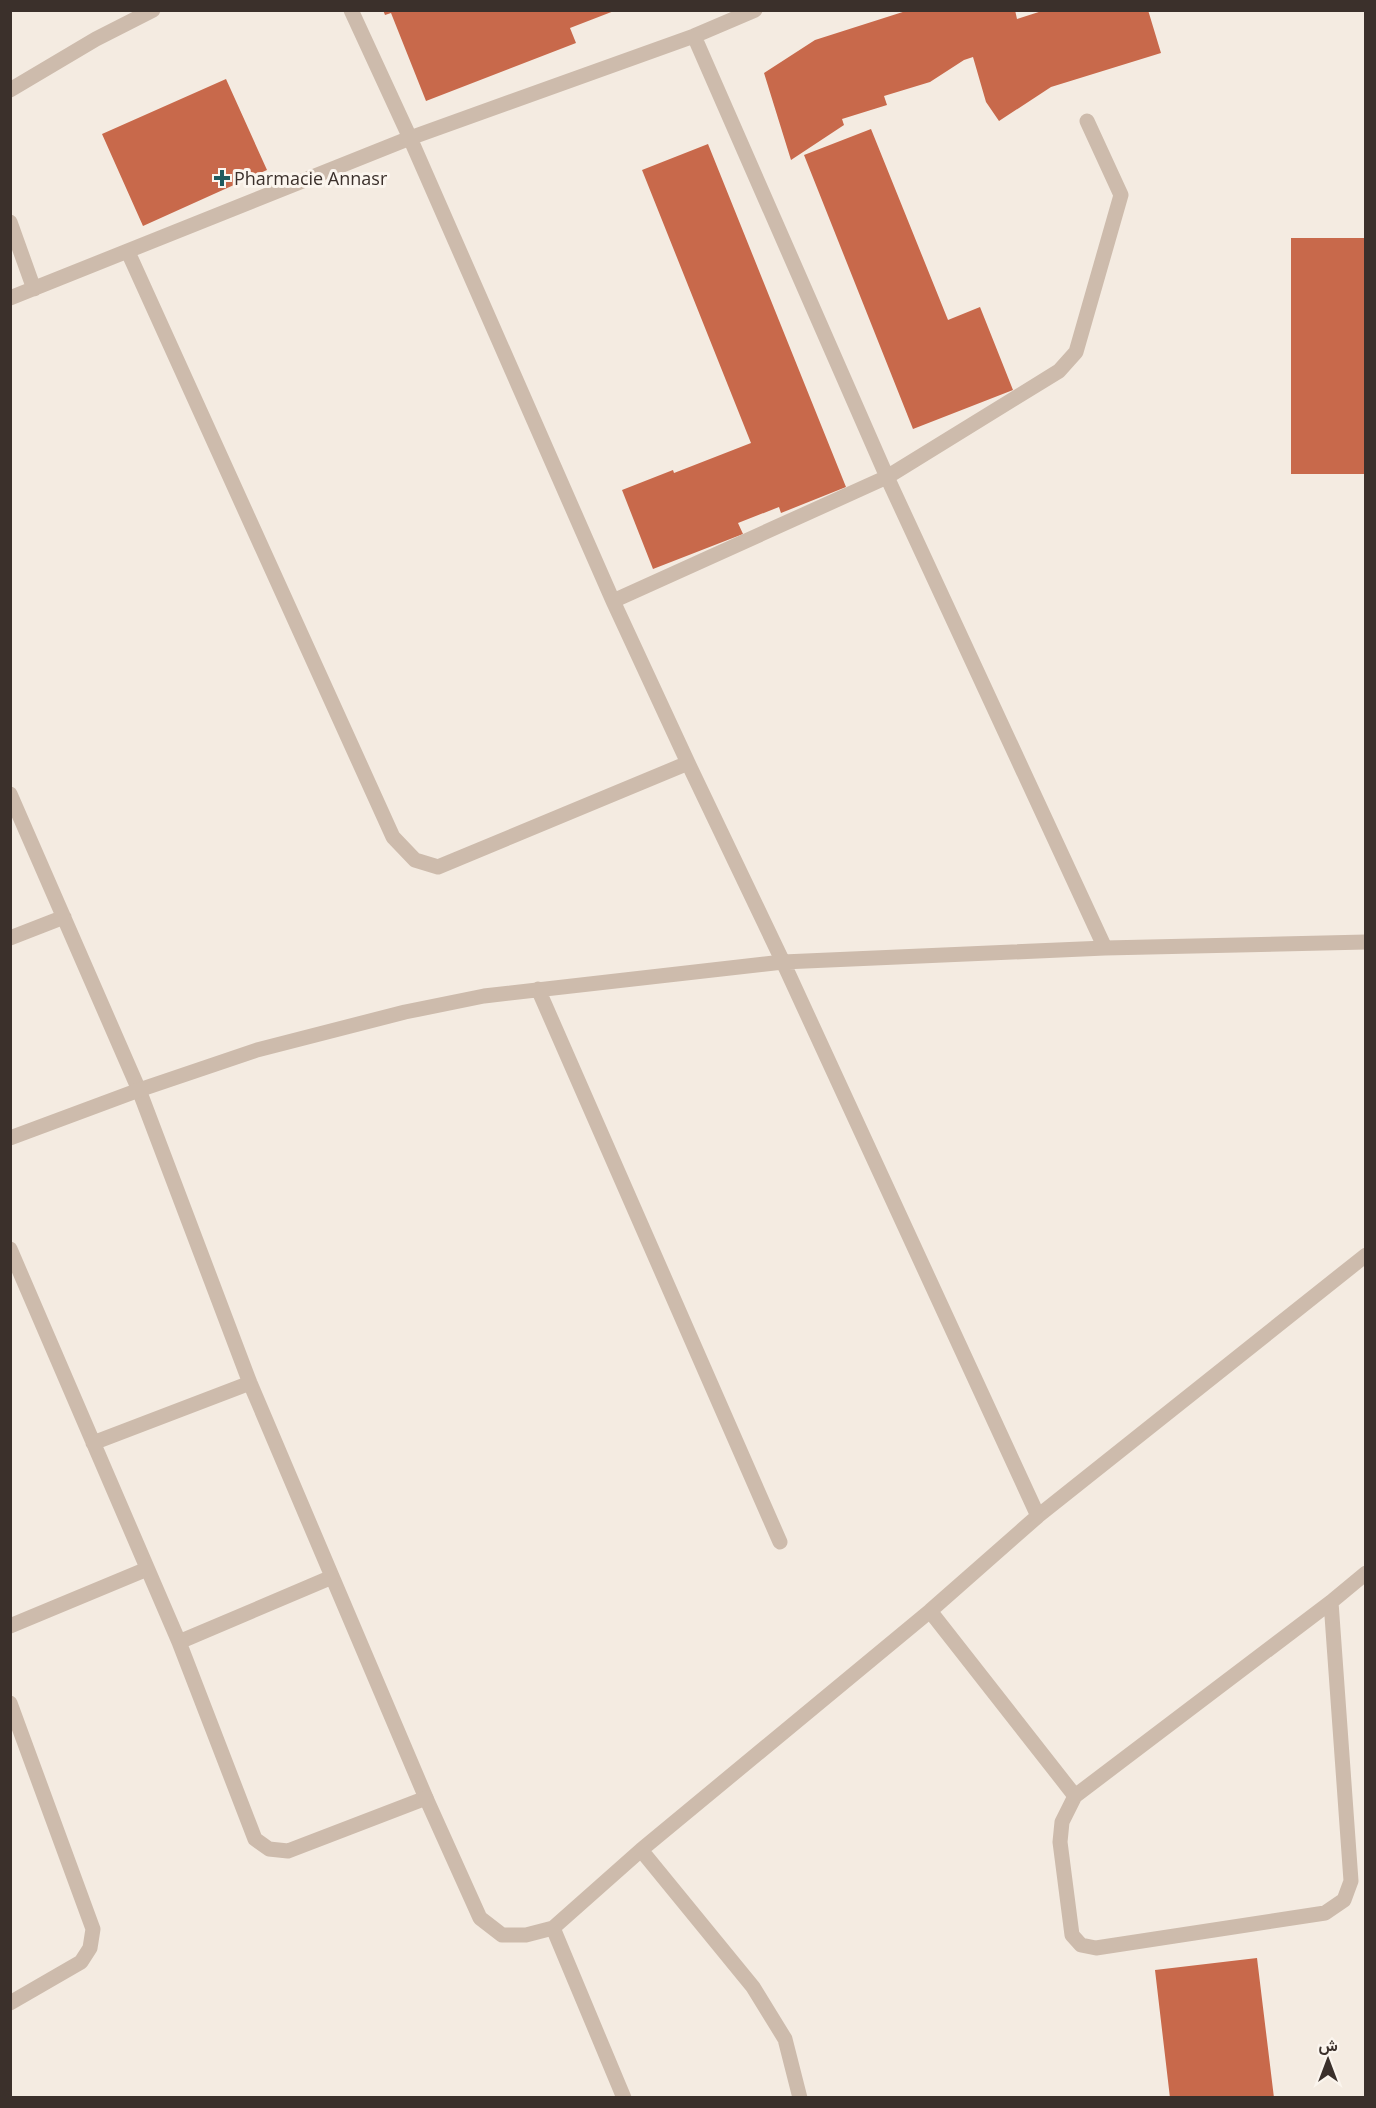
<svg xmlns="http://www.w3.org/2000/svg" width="1376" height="2108" font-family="'Open Sans',Vazirmatn,sans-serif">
<rect width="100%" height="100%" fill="#f4ebe1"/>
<path fill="#c8694b" d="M383,10H614V11L570,28L576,43L426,101L391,13L385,15Z
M909,10H1015L1017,19L1045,10H1148L1161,53L1051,87L999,121L986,102L973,57L964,60L930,82L884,96L887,105L842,119L844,125L791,160L764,73L815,40Z
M226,79L267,170L143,226L102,134Z
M871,129L948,320L980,307L1013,390L913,429L804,155Z
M708,144L846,487L781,513L779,507L738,523L743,534L653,569L622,490L673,470L674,473L751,443L642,170Z
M1291,238H1366V474H1291Z
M1257,1958L1274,2098H1170L1155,1970Z"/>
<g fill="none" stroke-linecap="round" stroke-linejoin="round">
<path stroke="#cdbbac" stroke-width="15" d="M10,794L139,1090L250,1383L426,1798L288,1851L269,1849L255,1839L179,1642L10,1249
M10,938L64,917
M93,1443L250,1383
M10,1626L147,1569
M179,1642L332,1577"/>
<path stroke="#cdbbac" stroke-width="15" d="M351,10L410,138L613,601L688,763L783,962L1038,1516
M694,36L887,477L1105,948
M10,90L96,39L153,10
M10,222L34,289
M128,252L393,837L415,860L438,867L688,763
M10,298L410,138L694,36L755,10
M613,601L887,477L1059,371L1076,352L1121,195L1087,121
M538,989L780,1542
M10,1138L139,1090L257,1050L405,1012L484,996L783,962L1105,948L1366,942
M1331,1602L1351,1881L1344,1900L1325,1913L1096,1948L1081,1945L1072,1935L1060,1842L1062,1822L1075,1796L1331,1602L1366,1573
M930,1611L1075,1796
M10,1703L93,1929L90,1948L81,1962L10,2003
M426,1798L480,1918L502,1935H526L553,1928L641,1850L930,1611L1038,1516L1366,1255
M641,1850L753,1987L785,2039L800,2098
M553,1928L624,2098"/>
</g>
<path fill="#1f5a5e" stroke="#fbf5ee" stroke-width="2" d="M219 169h6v6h6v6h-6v6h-6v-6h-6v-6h6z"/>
<g text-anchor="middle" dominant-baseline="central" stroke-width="6" stroke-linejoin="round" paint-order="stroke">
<g font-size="18" fill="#3b302b" stroke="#fbf5ee" text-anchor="start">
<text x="234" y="178">Pharmacie Annasr</text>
</g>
</g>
<rect width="1376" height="2108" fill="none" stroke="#3b302b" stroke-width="24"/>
<g transform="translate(1328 2060)" stroke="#fbf5ee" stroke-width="4.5" paint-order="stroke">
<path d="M0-4.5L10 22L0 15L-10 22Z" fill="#3b302b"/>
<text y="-9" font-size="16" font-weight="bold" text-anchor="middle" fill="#3b302b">ش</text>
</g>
</svg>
